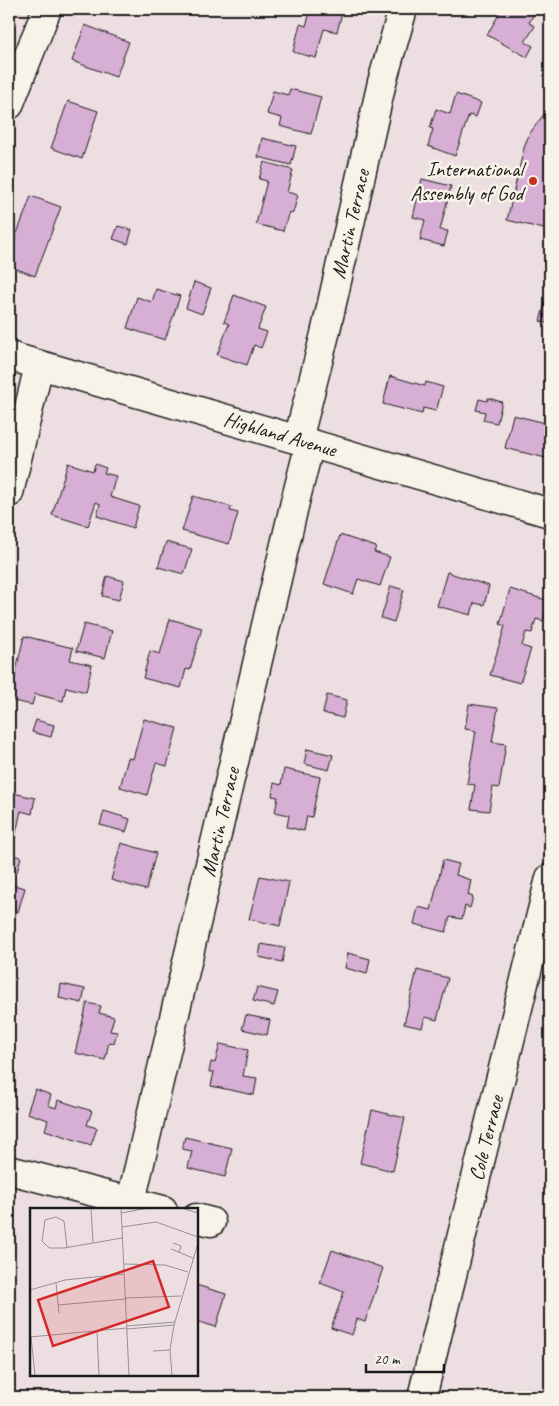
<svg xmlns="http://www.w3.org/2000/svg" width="559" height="1406" font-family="Caveat,sans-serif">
<rect width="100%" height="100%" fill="#eddee2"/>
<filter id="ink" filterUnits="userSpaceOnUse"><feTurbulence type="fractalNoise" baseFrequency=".02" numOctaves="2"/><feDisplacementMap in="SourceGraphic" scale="10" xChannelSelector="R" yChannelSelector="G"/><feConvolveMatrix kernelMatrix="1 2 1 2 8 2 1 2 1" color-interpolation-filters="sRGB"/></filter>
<g filter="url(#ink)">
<path fill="#d7aed4" stroke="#1c1c1c" d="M311,9H343L337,32L324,29L316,58L293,52L300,24L306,26Z
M502,9H533L536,10L529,23L535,26L525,42L533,46L527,57L487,35Z
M85,25L129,42L116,77L72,61Z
M290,89L321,97L311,134L280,126L282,118L267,114L273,91L288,95Z
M456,94L481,103L476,117L469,115L455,156L428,146L433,129L430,128L436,109L450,114Z
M68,101L98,111L82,159L51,148Z
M550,106V219L548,230L507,220L525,144L530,133Z
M262,138L296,146L291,165L258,157Z
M264,162L293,170L287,192L298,195L293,213L289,212L283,231L256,224L267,181L259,179Z
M422,179L451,186L440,230L448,231L444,246L420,240L425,220L413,217Z
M31,196L61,207L35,276L9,266V255Z
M118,226L132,230L128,244L113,239Z
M194,282L211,288L202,314L186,308Z
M156,289L180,296L165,340L127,328L137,297L152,302Z
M549,290L550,291V324L540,321Z
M234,295L266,307L258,329L267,332L261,348L254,345L247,365L217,355L229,324L224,322Z
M390,376L425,386L426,382L443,387L436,411L423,408L422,414L383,404Z
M488,398L502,402L497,423L483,420L485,412L476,410L479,399L487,401Z
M513,415L550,424V459L505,448Z
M68,463L93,471L95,464L106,468L104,473L116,476L110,497L139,506L133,528L97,516L100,504L96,502L88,526L52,515Z
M193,496L231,507L230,511L238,513L229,544L182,531Z
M340,535L376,547L374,552L390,557L380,586L358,579L353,594L324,584Z
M166,542L192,549L184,574L158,567Z
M447,572L489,586L484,605L474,603L471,615L437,606Z
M107,576L124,581L119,600L102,596Z
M391,586L404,590L394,622L381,618Z
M510,589L549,601L543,621L536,619L532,633L526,632L522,646L531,649L520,683L490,675L505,626L500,624Z
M170,619L202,628L190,670L186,669L181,688L143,678L150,651L160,654Z
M84,624L112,631L105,658L76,651Z
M24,636L73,648L70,660L92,665L86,692L66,687L63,701L35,694L32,705L9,700Z
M327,695L347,700L343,718L323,713Z
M469,704L498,708L492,742L506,744L499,788L493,787L489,811L471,809L475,785L467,784L476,731L465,729Z
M144,719L177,728L167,766L156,763L147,795L120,787L128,758L133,759Z
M36,720L54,725L51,737L32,732Z
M307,749L333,755L329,770L304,764Z
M284,769L320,777L312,817L307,816L304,831L287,827L289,815L275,812L278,797L272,796L274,783L281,785Z
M9,792L35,798L32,814L21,811L11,855L21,857L17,872L9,870Z
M104,811L130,819L126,832L100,825Z
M121,843L156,853L146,890L111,880Z
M443,860L459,864L456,875L471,880L468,895L473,897L470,908L465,906L462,919L450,917L446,932L414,924L418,907L431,910Z
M260,876L289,882L280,926L249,919Z
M9,884L25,888L18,912L9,909Z
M261,944L285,948L282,962L259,957Z
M348,953L370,959L367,974L345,968Z
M417,970L448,978L437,1020L425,1017L422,1028L404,1024Z
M61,984L85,989L82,1003L59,998Z
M257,987L278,992L274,1006L253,1001Z
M87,1003L101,1006L99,1013L114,1017L110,1031L117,1032L114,1043L109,1042L105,1060L75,1053Z
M246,1015L270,1020L267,1035L242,1029Z
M220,1044L248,1050L243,1076L257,1078L254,1095L211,1086L214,1072H209L211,1062L215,1063Z
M35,1089L51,1095L48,1105L56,1108L58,1100L92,1111L87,1125L97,1128L91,1145L45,1130L48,1120L27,1113Z
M372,1110L405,1118L393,1171L360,1163Z
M185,1137L232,1148L225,1177L188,1168L192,1151L182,1149Z
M550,1160V1184L544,1183Z
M332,1250L383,1268L365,1322L357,1319L352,1335L331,1328L344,1292L320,1283Z
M196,1285L226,1294L216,1327L196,1321Z"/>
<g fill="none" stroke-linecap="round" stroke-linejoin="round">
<g stroke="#1c1c1c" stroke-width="31">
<path id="minor" d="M9,105L47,9
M9,356L550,513
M298,440L325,334L382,82L403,9
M9,493L39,365
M9,1170L163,1210
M131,1201L295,502L310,443
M196,1218L211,1222
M422,1397L550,878"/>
</g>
<use href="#minor" stroke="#f7f3e8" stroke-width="28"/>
</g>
</g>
<circle fill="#c8321e" stroke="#f7f3e8" stroke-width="2" cx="533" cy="181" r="5"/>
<g text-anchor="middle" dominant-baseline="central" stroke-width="5" stroke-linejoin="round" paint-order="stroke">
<g font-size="21" fill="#1c1c1c" stroke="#f7f3e8" text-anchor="end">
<text x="523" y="169">International<tspan x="523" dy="24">Assembly of God</tspan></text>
</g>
<g font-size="21" fill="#1c1c1c" stroke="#f7f3e8">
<text transform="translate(350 224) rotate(-77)">Martin Terrace</text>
<text transform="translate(280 434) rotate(16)">Highland Avenue</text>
<text transform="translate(220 822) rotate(-77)">Martin Terrace</text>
<text transform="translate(486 1138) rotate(-76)">Cole Terrace</text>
</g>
</g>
<g transform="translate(30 1208)">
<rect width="168" height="168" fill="#eddee2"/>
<path fill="none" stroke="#999093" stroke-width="1" d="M61,0L63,35M91,0L99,167M151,0L168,5M91,5L119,0M92,19L126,14L168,29M143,35L151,38L149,45M37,39L34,13L26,9L15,12L12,33L19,40H34L92,30M141,41L163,50M94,56L135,57L158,64M26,75L29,105M0,82L35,72L94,66M95,90L151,88M28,97L95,91M97,118L145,114M97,121L144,117M67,123L69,167M0,129L97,120M1,129L5,167M123,143L140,142M142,167L140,142L144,117L168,35"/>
<path fill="#d62828" fill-opacity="0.15" stroke="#d62828" stroke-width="2.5" d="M123,53L139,99L23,138L8,92Z"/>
<rect width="168" height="168" fill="none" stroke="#1c1c1c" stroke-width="2.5"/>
</g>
<rect width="559" height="1406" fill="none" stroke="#f7f3e8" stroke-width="30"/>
<rect x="15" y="15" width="529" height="1376" fill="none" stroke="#1c1c1c" stroke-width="2" filter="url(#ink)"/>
<path d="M366 1364v8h78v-8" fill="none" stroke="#1c1c1c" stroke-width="2.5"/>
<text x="374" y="1364" font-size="15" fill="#1c1c1c" stroke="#f7f3e8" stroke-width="4" paint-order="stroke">20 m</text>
</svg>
